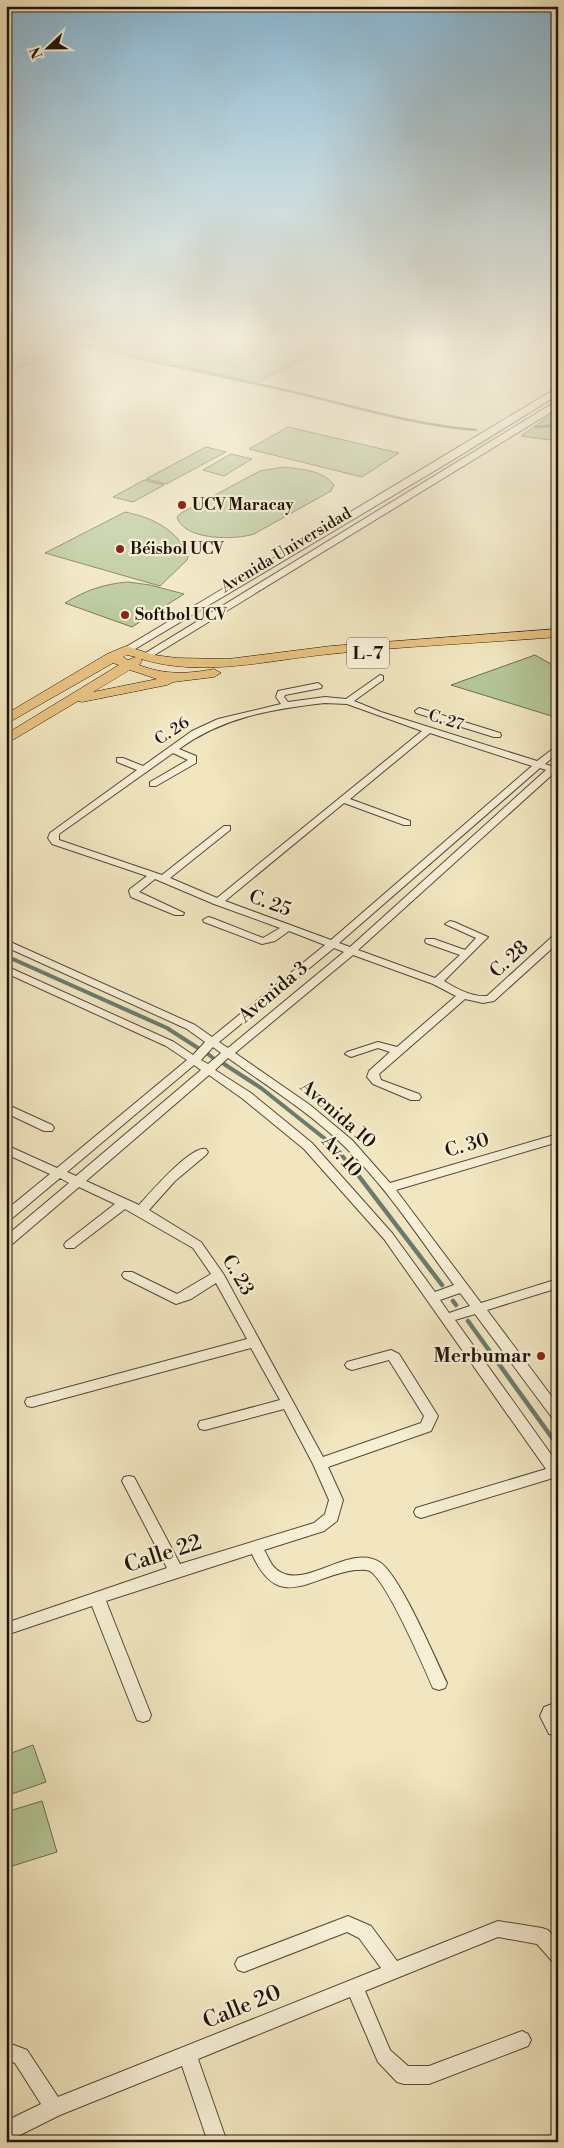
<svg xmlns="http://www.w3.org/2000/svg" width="564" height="2148" font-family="'Libre Bodoni',serif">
<rect width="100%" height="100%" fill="#f1e6c0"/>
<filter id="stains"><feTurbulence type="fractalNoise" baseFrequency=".004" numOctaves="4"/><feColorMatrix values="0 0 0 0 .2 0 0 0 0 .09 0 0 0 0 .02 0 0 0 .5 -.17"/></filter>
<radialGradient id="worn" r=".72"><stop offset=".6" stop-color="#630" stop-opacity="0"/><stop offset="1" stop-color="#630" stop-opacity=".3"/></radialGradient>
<path fill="#b4c697" stroke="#6a6d50" d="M17,344H77L6,374V346Z
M93,344H336L256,383Z
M558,410V441L521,436Z
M288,427L399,453L362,477L249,449Z
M206,447L226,452L166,484L146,479Z
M231,454L252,459L224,476L203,470Z
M283,467C300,469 323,470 334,485L331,491L254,534C236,540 184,541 177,517L181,513L260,471Z
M144,480L164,485L133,502L113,497Z
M125,512C154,518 172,528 189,553L187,560L160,586L45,553Z
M128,582L150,585L184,594L132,627L65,603C86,590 104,584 128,582Z
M535,655L558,668V718L451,685Z
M33,1745L46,1782L6,1796V1755Z
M42,1801L57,1852L6,1868V1812Z"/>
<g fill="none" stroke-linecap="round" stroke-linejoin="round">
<path stroke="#6a7b70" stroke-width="2.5" d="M80,344C154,363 228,377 302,394C360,408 416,425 476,430
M6,346L17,344
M536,427L558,425"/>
<path stroke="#6a7b70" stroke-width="4" d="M6,956L167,1028L198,1048
M208,1054L213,1058
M224,1064L261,1088L334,1146L359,1176"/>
<path stroke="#6a7b70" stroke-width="4.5" d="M358,1175L442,1285
M453,1301L456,1305
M468,1321L558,1446"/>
<g stroke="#544837" stroke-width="2">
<path id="minor" d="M380,675L383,676V680L354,701L381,712L537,761L558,745V753L545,764L551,766L558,764V774L554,773L358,950L435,978L460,955L426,943L425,941L426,939H434L465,950L476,938L445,924L450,921L454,922L488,937L444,981C457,989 471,997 487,996L554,935L558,934V943L494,1001L483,1003L465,999L379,1074L381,1080L419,1094L421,1097L419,1100H411L373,1084L367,1077L369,1071L390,1052L378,1048L351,1057L345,1054L347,1052L378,1042L397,1047L456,996L433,984L353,955L235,1053L310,1105L352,1140L390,1183L558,1134V1142L396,1190L481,1303L558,1279V1288L487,1310L558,1405V1420L553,1419L475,1314L455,1320L558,1464V1480L553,1478L421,1518L416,1516L414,1512L416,1508L546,1469L384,1239L304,1149L243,1099L209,1075L86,1181L139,1205C150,1193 191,1145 206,1149L208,1152L206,1155L175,1181L149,1210L201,1242L224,1275L323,1457L421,1423L424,1416L389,1360L352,1370L347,1368L345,1365L347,1362L391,1350L399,1354L438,1416L431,1431L328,1467L343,1500L337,1521L324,1531L264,1550C268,1556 270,1564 276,1569C304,1593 350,1541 381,1563C401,1578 435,1658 447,1683L445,1688L439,1690L433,1688C423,1665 387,1582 370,1571C365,1569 359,1570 355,1570C310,1576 279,1614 252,1554L106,1601L151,1715L149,1720L143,1722L137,1720L135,1715L92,1606L6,1635V1623L167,1568L122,1481L124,1477L129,1476L134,1477L180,1564L314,1523L325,1514L329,1500L313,1464L284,1409L205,1430L200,1429L198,1425L200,1421L205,1420L280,1400L251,1348L32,1407L27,1406L25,1402L27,1398L32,1397L247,1339L216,1283L191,1299L176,1304L124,1278L122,1275L124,1272H132L177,1294L211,1274L193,1248L125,1209L74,1248H66L64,1245L66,1242L115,1204L79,1187L10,1246L6,1247V1236L69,1183L60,1178L10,1220L6,1221V1210L50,1174L6,1154V1145L57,1168L187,1060L166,1046L6,973V966L174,1042L193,1055L205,1042L187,1029L6,947V940L195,1025L212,1037L325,945L289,931L275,941L262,944L204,922L203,920L208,917L212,918L263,938L280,928L214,904L155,879L139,892L184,913L183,915H175L131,897L129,891L130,889L147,876L52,844L48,838L50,833L137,770L117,762V758H123L143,766L192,731L218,719L281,704L276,697L278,691L318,683L322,686L321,688L285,695L284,697L288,702L325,697L346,699ZM325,703L347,704L422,731L217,898L170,878L230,830V826H224L162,875L59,840V834L173,753L188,760L150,782V786H156L196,763V756L179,749C223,717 272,709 325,703ZM430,733L532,766L331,940L225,901L344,803L404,825H410V821L350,799ZM540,768L546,770L350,947L339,943ZM334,948L344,952L228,1048L219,1042ZM213,1047L221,1053L208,1064L201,1060ZM228,1058C267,1086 309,1112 343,1145C386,1186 419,1238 454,1285L435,1292L392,1233L312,1143L251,1093L215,1070ZM194,1065L201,1070L76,1176L67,1172ZM460,1293L470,1306L449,1313L440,1300Z
M419,708L500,733L501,735L500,737H494L416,713L415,711Z
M6,1104L52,1125L54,1128L52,1131H44L6,1113Z
M558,1702V1735L549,1734L540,1716L544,1707Z
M348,1916L371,1926L397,1961L498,1921L542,1928L548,1930L558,1941V1963L552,1961L537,1944L498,1937L365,1991L390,2050L408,2066H429L522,2031L528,2034L531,2040L528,2046L429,2084H404L397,2082L378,2062L350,1997L198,2059L227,2142H208L182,2066L60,2115L6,2142V2121L41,2104L15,2063L6,2060V2042L27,2050L58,2097L381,1968L359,1938L347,1932L244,1972L238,1970L235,1964L238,1958Z"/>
</g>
<g stroke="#544837" stroke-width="2">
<path id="tertiary" d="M555,389H558V395L451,461L130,652L126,653L121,650Z
M555,402H558V408L148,659H140L139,657Z"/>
</g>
<g stroke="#201409" stroke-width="1">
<path id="primary" d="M558,629V637C482,643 405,646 330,654C268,660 203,678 141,659L142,661L139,665C165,675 187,674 214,669L221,673L214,677L173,682L167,685L82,702L78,701L6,744V734L119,665L113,663L6,724V714L107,654L126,646L154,655L177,658L228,659L331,646ZM127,655L136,657L128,660L123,657ZM130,670L157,679L93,692Z"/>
</g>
<use href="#minor" fill="#f6efd6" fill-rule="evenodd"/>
<use href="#tertiary" fill="#f6efd6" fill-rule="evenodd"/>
<use href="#primary" fill="#e8c380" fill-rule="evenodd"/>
</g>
<linearGradient id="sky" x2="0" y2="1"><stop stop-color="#89b8d4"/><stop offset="0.53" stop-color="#f9f4e3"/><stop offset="1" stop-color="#f9f4e3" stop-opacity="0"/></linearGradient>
<rect width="564" height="644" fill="url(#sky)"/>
<g fill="#8f2418" stroke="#f6efd6" stroke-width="2">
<circle cx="182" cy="505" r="5"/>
<circle cx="120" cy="549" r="5"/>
<circle cx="125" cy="615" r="5"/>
<circle cx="541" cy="1356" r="5"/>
</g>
<g text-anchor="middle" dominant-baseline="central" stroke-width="4.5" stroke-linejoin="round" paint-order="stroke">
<g font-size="16" font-weight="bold" fill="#201409" stroke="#f6efd6" text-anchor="start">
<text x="192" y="505">UCV Maracay</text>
<text x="130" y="549">Béisbol UCV</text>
<text x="135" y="615">Softbol UCV</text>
</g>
<g font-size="16" fill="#201409" stroke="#f6efd6">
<text transform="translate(286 550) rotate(-31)">Avenida Universidad</text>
<text transform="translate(446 720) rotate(17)">C. 27</text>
<text transform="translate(172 731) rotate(-33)">C. 26</text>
</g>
<rect fill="#f6efd6" stroke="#605646" stroke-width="1" x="347" y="637.5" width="42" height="31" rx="4"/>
<g font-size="18" font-weight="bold" fill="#201409">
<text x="368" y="653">L-7</text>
</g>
<g font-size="19" fill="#201409" stroke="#f6efd6">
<text transform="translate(270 903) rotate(20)">C. 25</text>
<text transform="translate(509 959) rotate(-43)">C. 28</text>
<text transform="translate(273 992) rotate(-40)">Avenida 3</text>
<text transform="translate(338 1114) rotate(41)">Avenida 10</text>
<text transform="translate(467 1145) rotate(-16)">C. 30</text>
<text transform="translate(342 1156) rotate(48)">Av. 10</text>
<text transform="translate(238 1275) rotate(59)">C. 23</text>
</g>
<g font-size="19" font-weight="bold" fill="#201409" stroke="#f6efd6" text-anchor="end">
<text x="531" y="1356">Merbumar</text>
</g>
<g font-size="22" fill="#201409" stroke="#f6efd6">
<text transform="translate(163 1554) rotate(-18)">Calle 22</text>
<text transform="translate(242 2007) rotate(-22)">Calle 20</text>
</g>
</g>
<rect width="564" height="2148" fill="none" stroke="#f1e6c0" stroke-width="25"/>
<rect x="8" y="8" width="549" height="2133" fill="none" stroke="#201409" stroke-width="2.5"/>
<rect x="12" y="12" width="539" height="2123" fill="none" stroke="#201409"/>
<g transform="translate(48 48) rotate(248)" stroke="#f6efd6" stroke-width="4" paint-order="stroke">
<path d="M0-4L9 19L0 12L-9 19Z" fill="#201409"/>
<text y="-8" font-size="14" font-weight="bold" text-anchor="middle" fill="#201409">N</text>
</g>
<rect width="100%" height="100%" filter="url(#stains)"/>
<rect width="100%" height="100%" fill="url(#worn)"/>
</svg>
